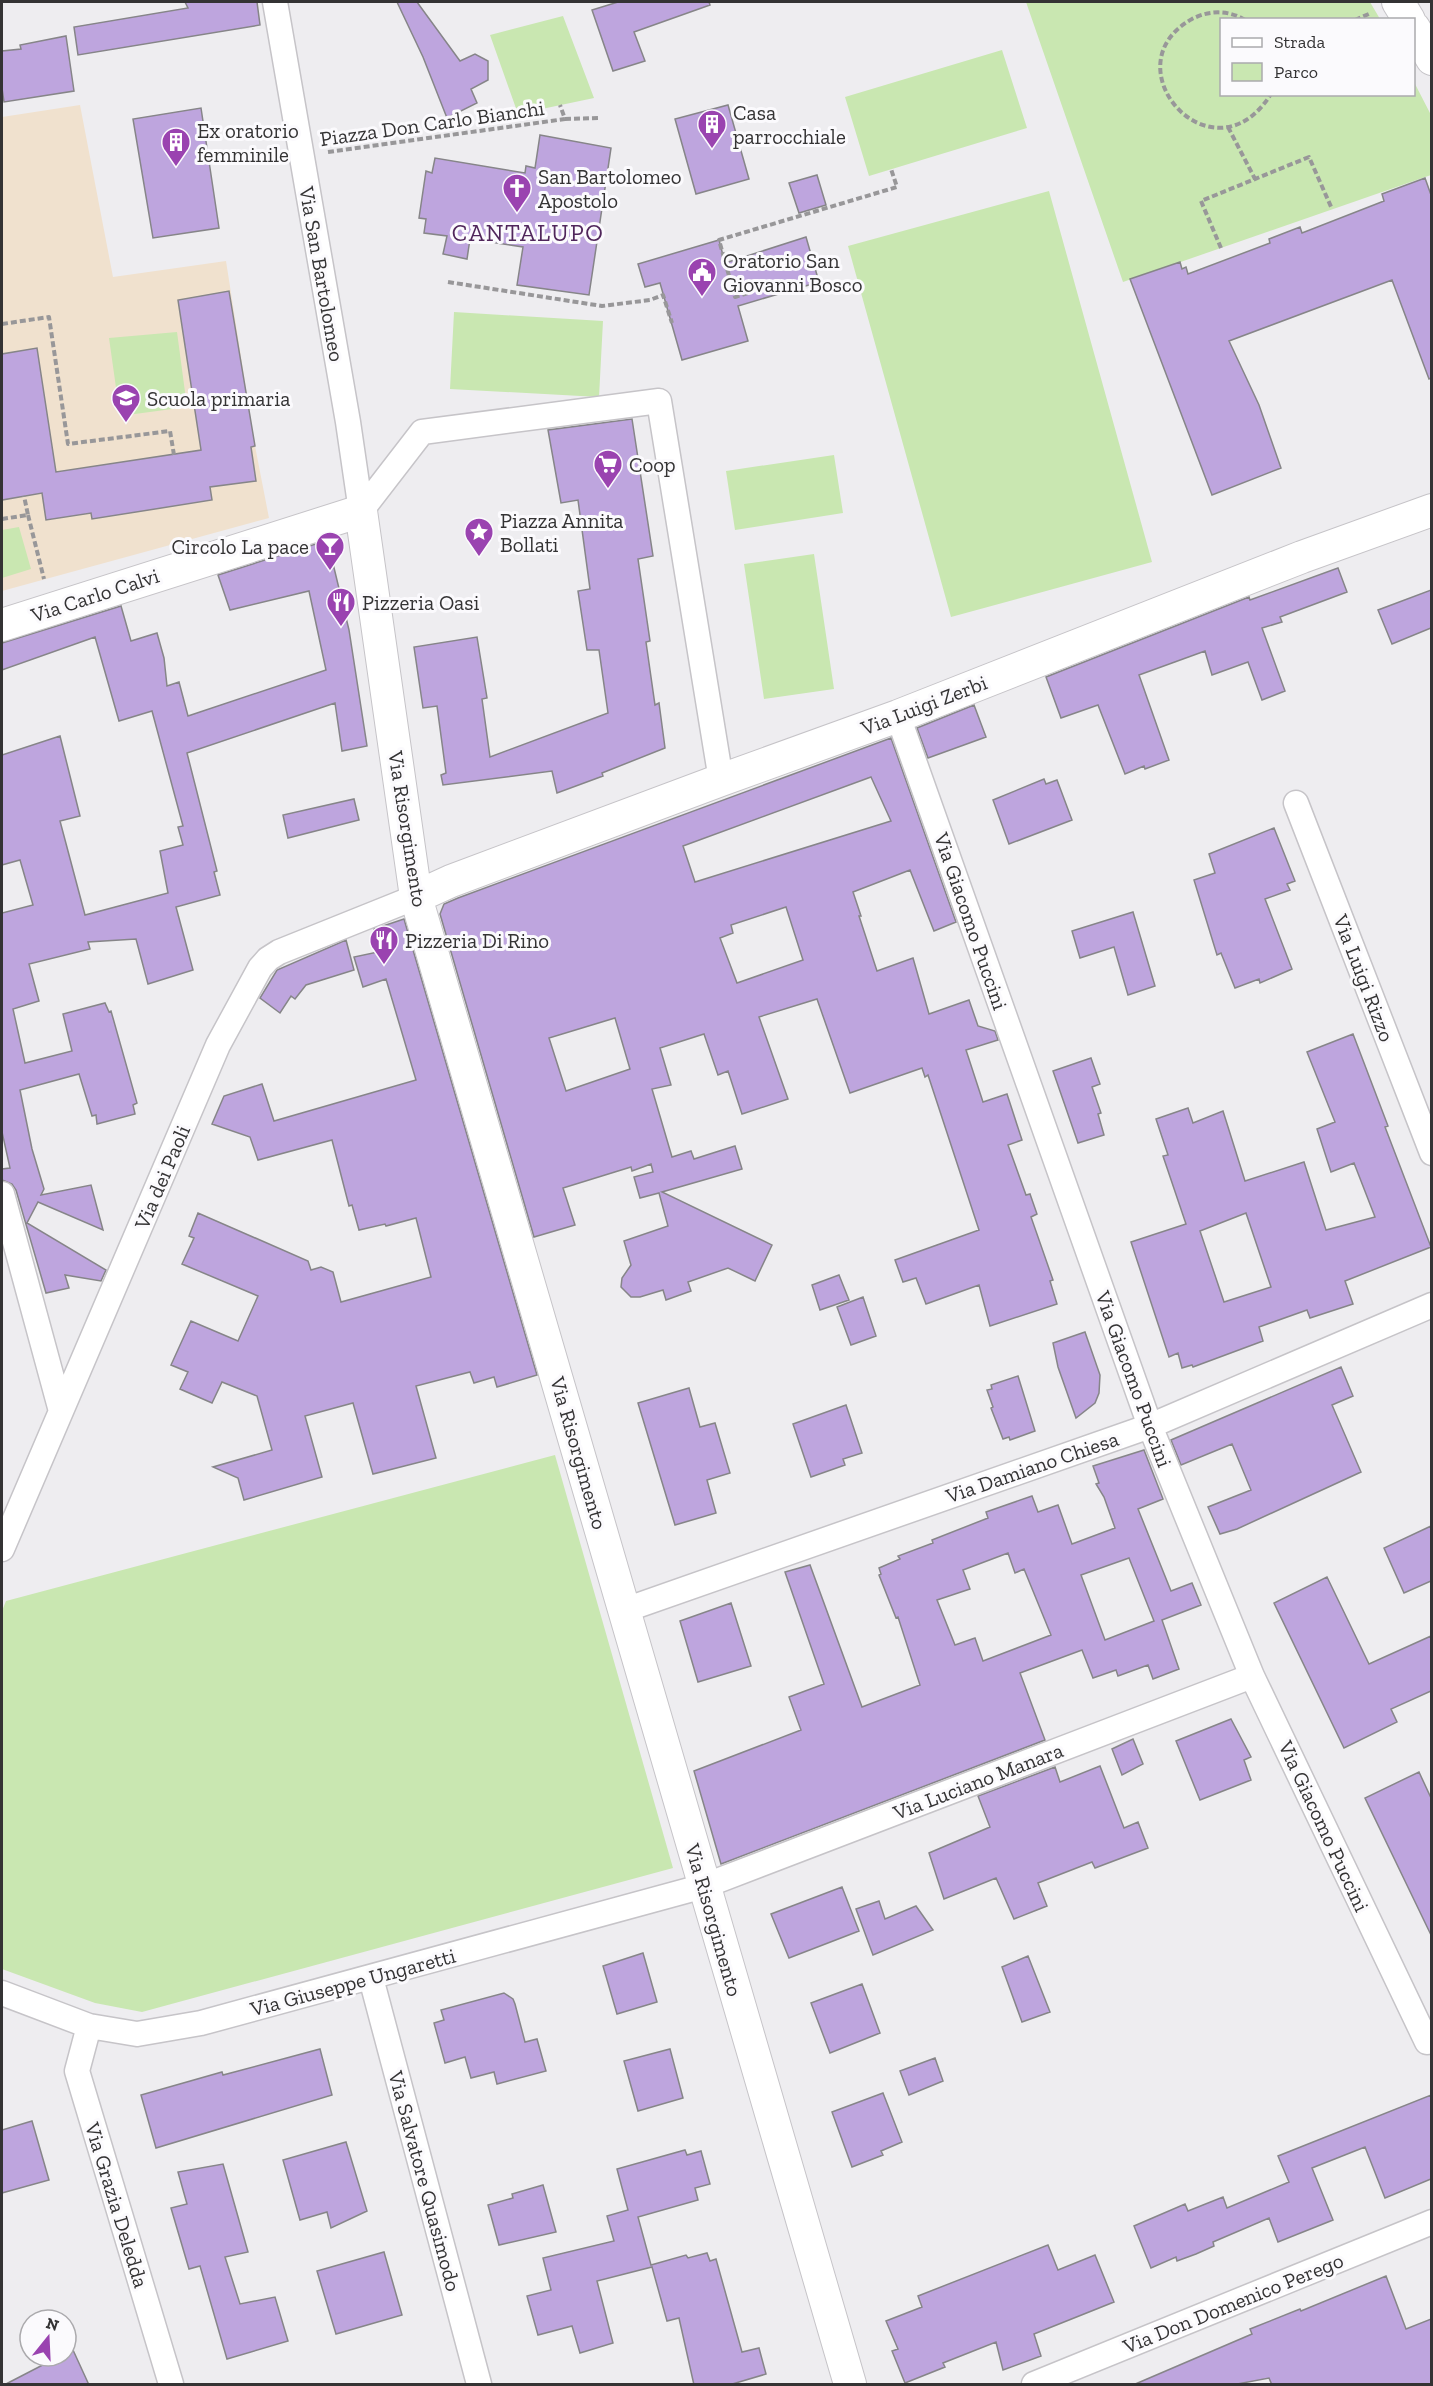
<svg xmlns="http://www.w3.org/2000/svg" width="1433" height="2386" font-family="'Zilla Slab',serif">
<rect width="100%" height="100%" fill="#eeedf0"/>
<path fill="#f0e1ce" d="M80,105L113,277L226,261L255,446L269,518L2,591V117Z"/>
<path fill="#c9e7b1" d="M1026,2H1370L1380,19L1222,20V94H1414V82L1431,115V175L1123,282Z
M563,16L594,98L518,114L490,35Z
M1002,50L1027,128L869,176L845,97Z
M1049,191L1152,562L951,617L848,246Z
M454,312L603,321L599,397L450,389Z
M177,332L187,407L120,416L109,338Z
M834,455L843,513L735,530L726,471Z
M19,527L31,569L2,578V530Z
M814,554L834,689L764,699L744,564Z
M555,1455L673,1868L142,2012L95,2003L2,1969V1611L6,1601Z"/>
<path fill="#bea5de" stroke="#868588" stroke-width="1.5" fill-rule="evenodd" d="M185,2H257L260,25L78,55L74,27L188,8Z
M397,2H417L460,61L475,54L488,61V80L471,89L477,103L447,118L423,57Z
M618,2H709L710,5L634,32L645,61L613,71L592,10Z
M66,36L74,91L4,102L2,88V51L21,49L20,45Z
M728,105L749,179L696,194L675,119Z
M201,108L219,228L153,238L133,119Z
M540,135L611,148L589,295L517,285L523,247L470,239L467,259L443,254L447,236L424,233L426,219L419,218L426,171L432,173L435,158L525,173L526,166L535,168Z
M817,175L826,205L799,213L789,183Z
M1425,178L1431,195V378L1429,379L1392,280L1229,341L1259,405L1281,468L1212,495L1130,279L1180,262L1182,269L1186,267L1188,274L1270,243L1269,239L1300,227L1302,233L1384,201L1382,194Z
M806,237L819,282L738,306L748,341L682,360L660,283L645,287L638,264L719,240L725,263Z
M229,291L255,446L251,447L256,481L210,487L212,500L92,519L91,513L46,520L42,493L2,500V354L37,348L56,472L201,450L178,300Z
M632,419L653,556L638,559L650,641L646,642L655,705L659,703L665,748L602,773L603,776L557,793L552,771L443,785L441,775L446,773L437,706L423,708L414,647L477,637L487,698L482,699L490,757L608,713L599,650H587L578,591L590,589L578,500L561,503L548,430Z
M322,542L329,547L349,630L367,746L342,751L335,703L187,753L217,871L214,872L220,895L176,907L193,970L148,984L136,939L88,942L90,949L29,964L39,1001L13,1009L25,1063L72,1051L63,1014L105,1003L109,1012L111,1011L137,1103L133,1105L135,1114L97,1124L96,1115L92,1116L79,1074L20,1090L32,1149L44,1189L41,1195L91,1185L103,1230L38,1202L27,1223L106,1270L101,1281L65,1275L69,1288L46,1293L16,1190L12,1184L2,1180V1169L10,1168L2,1132V913L33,905L20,860L2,865V755L60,736L80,816L60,821L85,915L168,893L160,851L183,845L178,827L183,826L152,711L119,721L95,637L2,670V643L121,606L131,641L157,633L164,658L167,686L179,682L188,716L326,670L309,591L230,610L218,575Z
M1338,568L1347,592L1280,617L1282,622L1262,628L1285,691L1262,700L1248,662L1212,675L1205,651L1139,675L1169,760L1145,769L1144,766L1125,774L1098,705L1061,718L1046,677L1249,597L1250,600Z
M1431,590V628L1392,644L1378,610Z
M974,705L986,737L928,758L917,728Z
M891,738L956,922L934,931L910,870L853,892L861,916H859L877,971L913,958L929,1014L969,1000L978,1026L995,1031L998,1040L966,1050L983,1102L1007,1094L1022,1140L1008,1145L1026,1195L1030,1194L1037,1214L1031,1217L1053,1280L1050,1281L1057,1304L990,1326L979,1285L926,1304L916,1278L903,1282L895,1260L979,1230L928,1075L925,1077L922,1068L850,1093L817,999L759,1017L788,1099L742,1114L728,1071L718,1075L704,1034L660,1048L671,1085L652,1089L672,1157L691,1151L694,1159L735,1146L742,1169L662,1192L772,1245L755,1281L728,1268L688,1282L691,1291L666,1300L663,1290L640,1297H631L621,1287L622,1278L631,1265L624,1241L668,1226L659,1193L640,1198L634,1177L653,1172L651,1164L632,1171L631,1167L563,1188L575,1225L534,1237L440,914L444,904L458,898ZM871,777L891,821L695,882L683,846ZM786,907L803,960L737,983L720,938L733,933L731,925ZM615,1018L630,1069L566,1091L549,1038Z
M1044,779L1046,784L1057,780L1072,820L1009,844L993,800Z
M354,799L359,820L288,838L283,815Z
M1274,828L1295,881L1287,884L1290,890L1265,899L1292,969L1260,983L1259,979L1235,988L1221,953L1217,955L1194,880L1215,873L1209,854Z
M1133,912L1155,986L1128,995L1114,947L1080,958L1072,931Z
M404,919L537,1375L497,1387L494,1377L474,1383L470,1372L416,1386L436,1458L373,1474L353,1403L305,1416L322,1477L244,1500L238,1478L213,1467L272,1450L257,1396L222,1382L212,1403L180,1389L188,1372L171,1365L191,1321L238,1341L258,1296L182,1264L194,1238L189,1236L198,1213L308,1261L311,1270L321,1267L333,1272L341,1302L431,1277L416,1218L386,1226L385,1224L359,1230L352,1205L349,1206L332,1140L258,1160L250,1137L212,1124L224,1096L262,1084L274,1121L416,1080L386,979L363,987L354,957L378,952L374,929Z
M346,940L354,970L306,985L295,999L291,996L280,1013L260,998L277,970Z
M1353,1034L1388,1126L1385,1127L1431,1247L1345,1281L1353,1304L1310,1318L1307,1310L1259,1327L1263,1341L1193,1367L1192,1365L1182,1368L1178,1353L1169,1357L1131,1242L1186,1224L1163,1156L1168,1155L1156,1119L1188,1108L1193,1123L1223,1111L1245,1181L1304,1162L1326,1230L1375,1217L1354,1163L1331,1172L1317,1129L1335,1122L1307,1052ZM1246,1213L1271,1287L1224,1302L1200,1231Z
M1091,1058L1100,1084L1092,1087L1101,1113L1098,1114L1104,1135L1078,1143L1053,1071Z
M839,1275L849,1300L820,1310L812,1285Z
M863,1297L876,1336L851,1345L837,1307Z
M1085,1332L1100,1375L1099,1393L1095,1403L1076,1418L1058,1367L1053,1343Z
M1341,1367L1353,1396L1332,1405L1361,1472L1237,1529L1220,1534L1208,1507L1251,1490L1232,1444L1181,1465L1171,1440Z
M1018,1376L1035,1431L1010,1440L1009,1437L1003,1439L991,1408L993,1407L987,1390L992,1389L991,1385Z
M689,1388L700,1427L715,1423L730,1473L707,1480L716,1513L675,1525L638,1403Z
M846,1405L862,1453L843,1459L845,1465L811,1477L793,1424Z
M1144,1450L1163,1499L1138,1509L1171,1591L1192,1583L1201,1605L1162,1620L1179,1669L1153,1679L1148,1665L1118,1676L1116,1670L1093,1678L1082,1650L1020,1673L1045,1740L721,1864L694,1771L801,1730L789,1697L824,1684L785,1572L810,1565L862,1707L920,1685L898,1617L896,1618L879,1575L881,1574L879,1568L900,1559L898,1556L933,1543L932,1540L988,1518L986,1512L1032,1496L1038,1512L1058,1505L1072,1544L1115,1528L1104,1497L1096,1484L1099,1483L1093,1466ZM1008,1553L1015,1573L1024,1569L1051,1635L983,1661L975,1638L955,1645L937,1600L970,1589L963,1570ZM1129,1558L1154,1621L1105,1640L1081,1575Z
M1431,1526V1581L1404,1593L1384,1548Z
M1327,1577L1369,1664L1431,1636V1691L1391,1709L1397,1722L1344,1748L1274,1603Z
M731,1603L751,1666L698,1682L680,1621Z
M1231,1719L1251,1757L1244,1760L1251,1780L1200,1800L1176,1741Z
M1133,1739L1143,1764L1122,1775L1112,1749Z
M1100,1766L1124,1828L1138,1822L1148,1848L1095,1868L1092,1862L1038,1883L1047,1906L1014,1919L996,1878L944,1899L929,1853L990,1827L978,1796L1055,1767L1060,1782Z
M1419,1772L1431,1798V1935L1365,1798Z
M842,1887L859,1931L789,1958L771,1914Z
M879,1901L885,1919L916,1906L933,1930L873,1955L856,1909Z
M643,1953L657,2002L617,2014L603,1966Z
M1028,1956L1050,2012L1022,2022L1002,1967Z
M862,1984L880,2033L830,2053L811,2003Z
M504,1993L513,1999L515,2004L525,2042L537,2039L546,2071L497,2084L494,2072L471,2078L465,2057L445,2063L434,2023L444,2020L441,2010Z
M320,2049L332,2095L156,2148L141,2095L222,2072L223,2075Z
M670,2049L683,2098L638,2111L624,2061Z
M935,2058L943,2081L909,2095L900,2071Z
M883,2093L902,2142L881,2151L883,2155L852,2167L832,2112Z
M1431,2095V2179L1385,2198L1365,2147L1312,2168L1333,2220L1278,2242L1269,2218L1213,2242L1214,2246L1196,2254L1177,2261L1176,2257L1151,2268L1134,2226L1185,2204L1188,2211L1223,2197L1227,2208L1289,2182L1278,2156Z
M32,2121L49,2180L2,2193V2130Z
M346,2142L367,2211L331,2228L327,2212L300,2220L283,2160Z
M685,2150L687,2155L701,2151L710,2184L695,2188L698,2200L638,2217L651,2265L686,2255L688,2258L707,2253L710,2261L716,2259L742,2352L759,2348L766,2374L729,2385H694L679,2318L667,2321L652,2267L597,2281L613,2343L580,2353L572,2326L538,2335L527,2296L551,2290L543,2258L614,2241L607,2216L628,2210L617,2169Z
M223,2164L248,2252L225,2257L240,2304L275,2297L288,2341L227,2359L200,2266L189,2269L171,2208L187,2204L178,2172Z
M543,2185L556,2232L499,2245L488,2205L513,2198L512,2194Z
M1048,2245L1058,2270L1095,2255L1114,2302L1034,2334L1041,2356L1003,2370L996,2342L943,2363L945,2367L905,2383L892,2351L898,2349L886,2321L922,2307L918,2296Z
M384,2252L402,2315L336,2334L317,2271Z
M1386,2276L1406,2329L1431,2319V2385H1272L1269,2378L1232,2385H1133L1252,2334L1250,2329L1300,2309L1301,2311Z
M73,2350L89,2385H4L60,2356H66V2353Z"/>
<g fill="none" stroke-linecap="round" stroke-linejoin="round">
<g stroke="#c6c4c8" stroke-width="27">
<path id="minor" d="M275,2L348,422L361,511
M361,511L422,432L659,401L721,780
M898,716L1150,1426L1252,1676L1427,2042
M1296,803L1432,1153
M2,1194L61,1411
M2,1549L218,1045L260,968L268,959L279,952L416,897
M625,1610L1150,1426L1432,1305
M371,1978L479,2384
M2,1993L89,2026L137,2034L201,2023L704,1886L1252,1676
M89,2026L77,2071L171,2384
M1034,2384L1432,2222"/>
</g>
<g stroke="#c6c4c8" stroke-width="34">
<path id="tertiary" d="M1398,2L1409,20
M1414,28L1432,59
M2,625L361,511L416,897L850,2384
M416,897L451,881L721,780L898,716L1302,557L1432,510"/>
</g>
<path stroke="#989799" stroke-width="4" stroke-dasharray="6 3" stroke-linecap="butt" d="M1245,20C1229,10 1209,10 1192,19C1107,66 1213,186 1271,94
M1355,20L1371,13
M565,119L598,118
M1228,127L1255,179
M328,152L565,119L560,105
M1221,248L1201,201L1309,157L1332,209
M448,282L602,306L650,300L663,295L672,323
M748,293L735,297L719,240L897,187L891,169
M2,324L49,317L68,444L170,431L174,455
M28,515L44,579
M2,519L28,515L24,496"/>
<use href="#minor" stroke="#fff" stroke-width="24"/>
<use href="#tertiary" stroke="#fff" stroke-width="32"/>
</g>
<defs>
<g id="building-pin" transform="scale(1.5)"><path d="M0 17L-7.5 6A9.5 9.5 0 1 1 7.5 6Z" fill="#9a43b0" stroke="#fbfafd"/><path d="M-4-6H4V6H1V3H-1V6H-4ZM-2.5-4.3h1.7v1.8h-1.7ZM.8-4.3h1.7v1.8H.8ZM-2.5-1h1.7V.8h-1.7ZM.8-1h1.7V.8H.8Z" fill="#fff"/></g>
<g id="church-pin" transform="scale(1.5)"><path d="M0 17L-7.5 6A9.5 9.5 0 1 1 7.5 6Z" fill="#9a43b0" stroke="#fbfafd"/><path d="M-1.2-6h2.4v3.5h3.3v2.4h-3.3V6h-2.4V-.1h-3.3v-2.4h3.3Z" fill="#fff"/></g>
<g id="civic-pin" transform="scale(1.5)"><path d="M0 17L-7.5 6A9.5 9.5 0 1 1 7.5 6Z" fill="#9a43b0" stroke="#fbfafd"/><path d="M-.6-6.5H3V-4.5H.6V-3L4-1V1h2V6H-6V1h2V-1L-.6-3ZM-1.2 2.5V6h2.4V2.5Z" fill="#fff"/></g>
<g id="school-pin" transform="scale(1.5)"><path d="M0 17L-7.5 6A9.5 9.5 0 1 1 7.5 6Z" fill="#9a43b0" stroke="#fbfafd"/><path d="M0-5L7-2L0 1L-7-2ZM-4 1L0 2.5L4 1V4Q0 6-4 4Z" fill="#fff"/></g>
<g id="supermarket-pin" transform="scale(1.5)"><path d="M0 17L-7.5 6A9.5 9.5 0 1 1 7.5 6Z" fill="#9a43b0" stroke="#fbfafd"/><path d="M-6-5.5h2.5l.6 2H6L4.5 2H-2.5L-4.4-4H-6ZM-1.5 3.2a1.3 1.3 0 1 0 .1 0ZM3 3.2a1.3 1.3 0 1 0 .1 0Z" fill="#fff"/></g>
<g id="sight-pin" transform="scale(1.5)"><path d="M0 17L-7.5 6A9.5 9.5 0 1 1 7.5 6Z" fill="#9a43b0" stroke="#fbfafd"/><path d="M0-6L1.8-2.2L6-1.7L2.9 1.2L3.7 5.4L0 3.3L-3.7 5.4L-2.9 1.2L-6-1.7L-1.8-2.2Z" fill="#fff"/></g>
<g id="bar-pin" transform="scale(1.5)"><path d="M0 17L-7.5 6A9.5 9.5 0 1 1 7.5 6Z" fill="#9a43b0" stroke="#fbfafd"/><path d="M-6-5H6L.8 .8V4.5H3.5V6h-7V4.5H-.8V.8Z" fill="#fff"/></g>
<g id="restaurant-pin" transform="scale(1.5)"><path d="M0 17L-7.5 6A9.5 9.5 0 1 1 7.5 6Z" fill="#9a43b0" stroke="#fbfafd"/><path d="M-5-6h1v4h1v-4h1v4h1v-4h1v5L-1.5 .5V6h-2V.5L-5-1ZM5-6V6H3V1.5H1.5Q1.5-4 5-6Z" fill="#fff"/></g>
</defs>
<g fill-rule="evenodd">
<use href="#building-pin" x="712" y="124"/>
<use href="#building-pin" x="176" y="142"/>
<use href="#church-pin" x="517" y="188"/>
<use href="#civic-pin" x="702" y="272"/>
<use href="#school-pin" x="126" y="398"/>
<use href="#supermarket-pin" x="608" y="464"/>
<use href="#sight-pin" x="479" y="532"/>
<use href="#bar-pin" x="330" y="546"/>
<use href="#restaurant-pin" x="341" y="602"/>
<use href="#restaurant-pin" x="384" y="940"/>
</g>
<g text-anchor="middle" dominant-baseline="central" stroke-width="6" stroke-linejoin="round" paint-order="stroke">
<g font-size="21" fill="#343334" stroke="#fbfafd" text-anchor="start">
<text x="733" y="112">Casa<tspan x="733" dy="24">parrocchiale</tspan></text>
<text x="197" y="130">Ex oratorio<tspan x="197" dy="24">femminile</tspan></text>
<text x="538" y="176">San Bartolomeo<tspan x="538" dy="24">Apostolo</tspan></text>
<text x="723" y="260">Oratorio San<tspan x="723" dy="24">Giovanni Bosco</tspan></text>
<text x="147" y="398">Scuola primaria</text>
<text x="629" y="464">Coop</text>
<text x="500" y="520">Piazza Annita<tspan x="500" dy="24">Bollati</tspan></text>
<text x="309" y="546" text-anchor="end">Circolo La pace</text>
<text x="362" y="602">Pizzeria Oasi</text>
<text x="405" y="940">Pizzeria Di Rino</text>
</g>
<g font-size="21" fill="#343334" stroke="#fbfafd">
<text transform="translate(432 123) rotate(-8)">Piazza Don Carlo Bianchi</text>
<text transform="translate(322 274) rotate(80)">Via San Bartolomeo</text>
<text transform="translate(95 595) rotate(-18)">Via Carlo Calvi</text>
<text transform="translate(924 705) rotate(-21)">Via Luigi Zerbi</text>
<text transform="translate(408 829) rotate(81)">Via Risorgimento</text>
<text transform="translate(971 921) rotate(71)">Via Giacomo Puccini</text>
<text transform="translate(1364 978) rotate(69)">Via Luigi Rizzo</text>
<text transform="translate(162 1177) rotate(-67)">Via dei Paoli</text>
<text transform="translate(1134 1379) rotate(70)">Via Giacomo Puccini</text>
<text transform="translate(579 1453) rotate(74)">Via Risorgimento</text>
<text transform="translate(1032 1467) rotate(-19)">Via Damiano Chiesa</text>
<text transform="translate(978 1781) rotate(-21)">Via Luciano Manara</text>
<text transform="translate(1324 1826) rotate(65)">Via Giacomo Puccini</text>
<text transform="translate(714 1920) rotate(74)">Via Risorgimento</text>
<text transform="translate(353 1982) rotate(-15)">Via Giuseppe Ungaretti</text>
<text transform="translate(425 2181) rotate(75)">Via Salvatore Quasimodo</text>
<text transform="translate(117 2205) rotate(73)">Via Grazia Deledda</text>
<text transform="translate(1233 2303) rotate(-22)">Via Don Domenico Perego</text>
</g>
<g font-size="24" letter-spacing="1.5" fill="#50265b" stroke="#fbfafd">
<text x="528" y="232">CANTALUPO</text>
</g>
</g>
<rect width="1433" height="2386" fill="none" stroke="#343334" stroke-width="6"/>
<rect x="1220" y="18" width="195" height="78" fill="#fbfafd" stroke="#abaaad" stroke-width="1.5"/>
<rect x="1232" y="38" width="30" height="9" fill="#ffffff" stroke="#abaaad" stroke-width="1.5"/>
<text x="1274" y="48" font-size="18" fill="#343334">Strada</text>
<rect x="1232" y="63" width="30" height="18" fill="#c9e7b1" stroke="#abaaad" stroke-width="1.5"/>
<text x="1274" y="78" font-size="18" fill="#343334">Parco</text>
<g transform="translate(48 2338) rotate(18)"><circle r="28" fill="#fbfafd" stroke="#abaaad" stroke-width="1.5"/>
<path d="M0-4.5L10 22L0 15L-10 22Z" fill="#9a43b0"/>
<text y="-9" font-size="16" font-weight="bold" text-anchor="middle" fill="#343334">N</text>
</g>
</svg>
